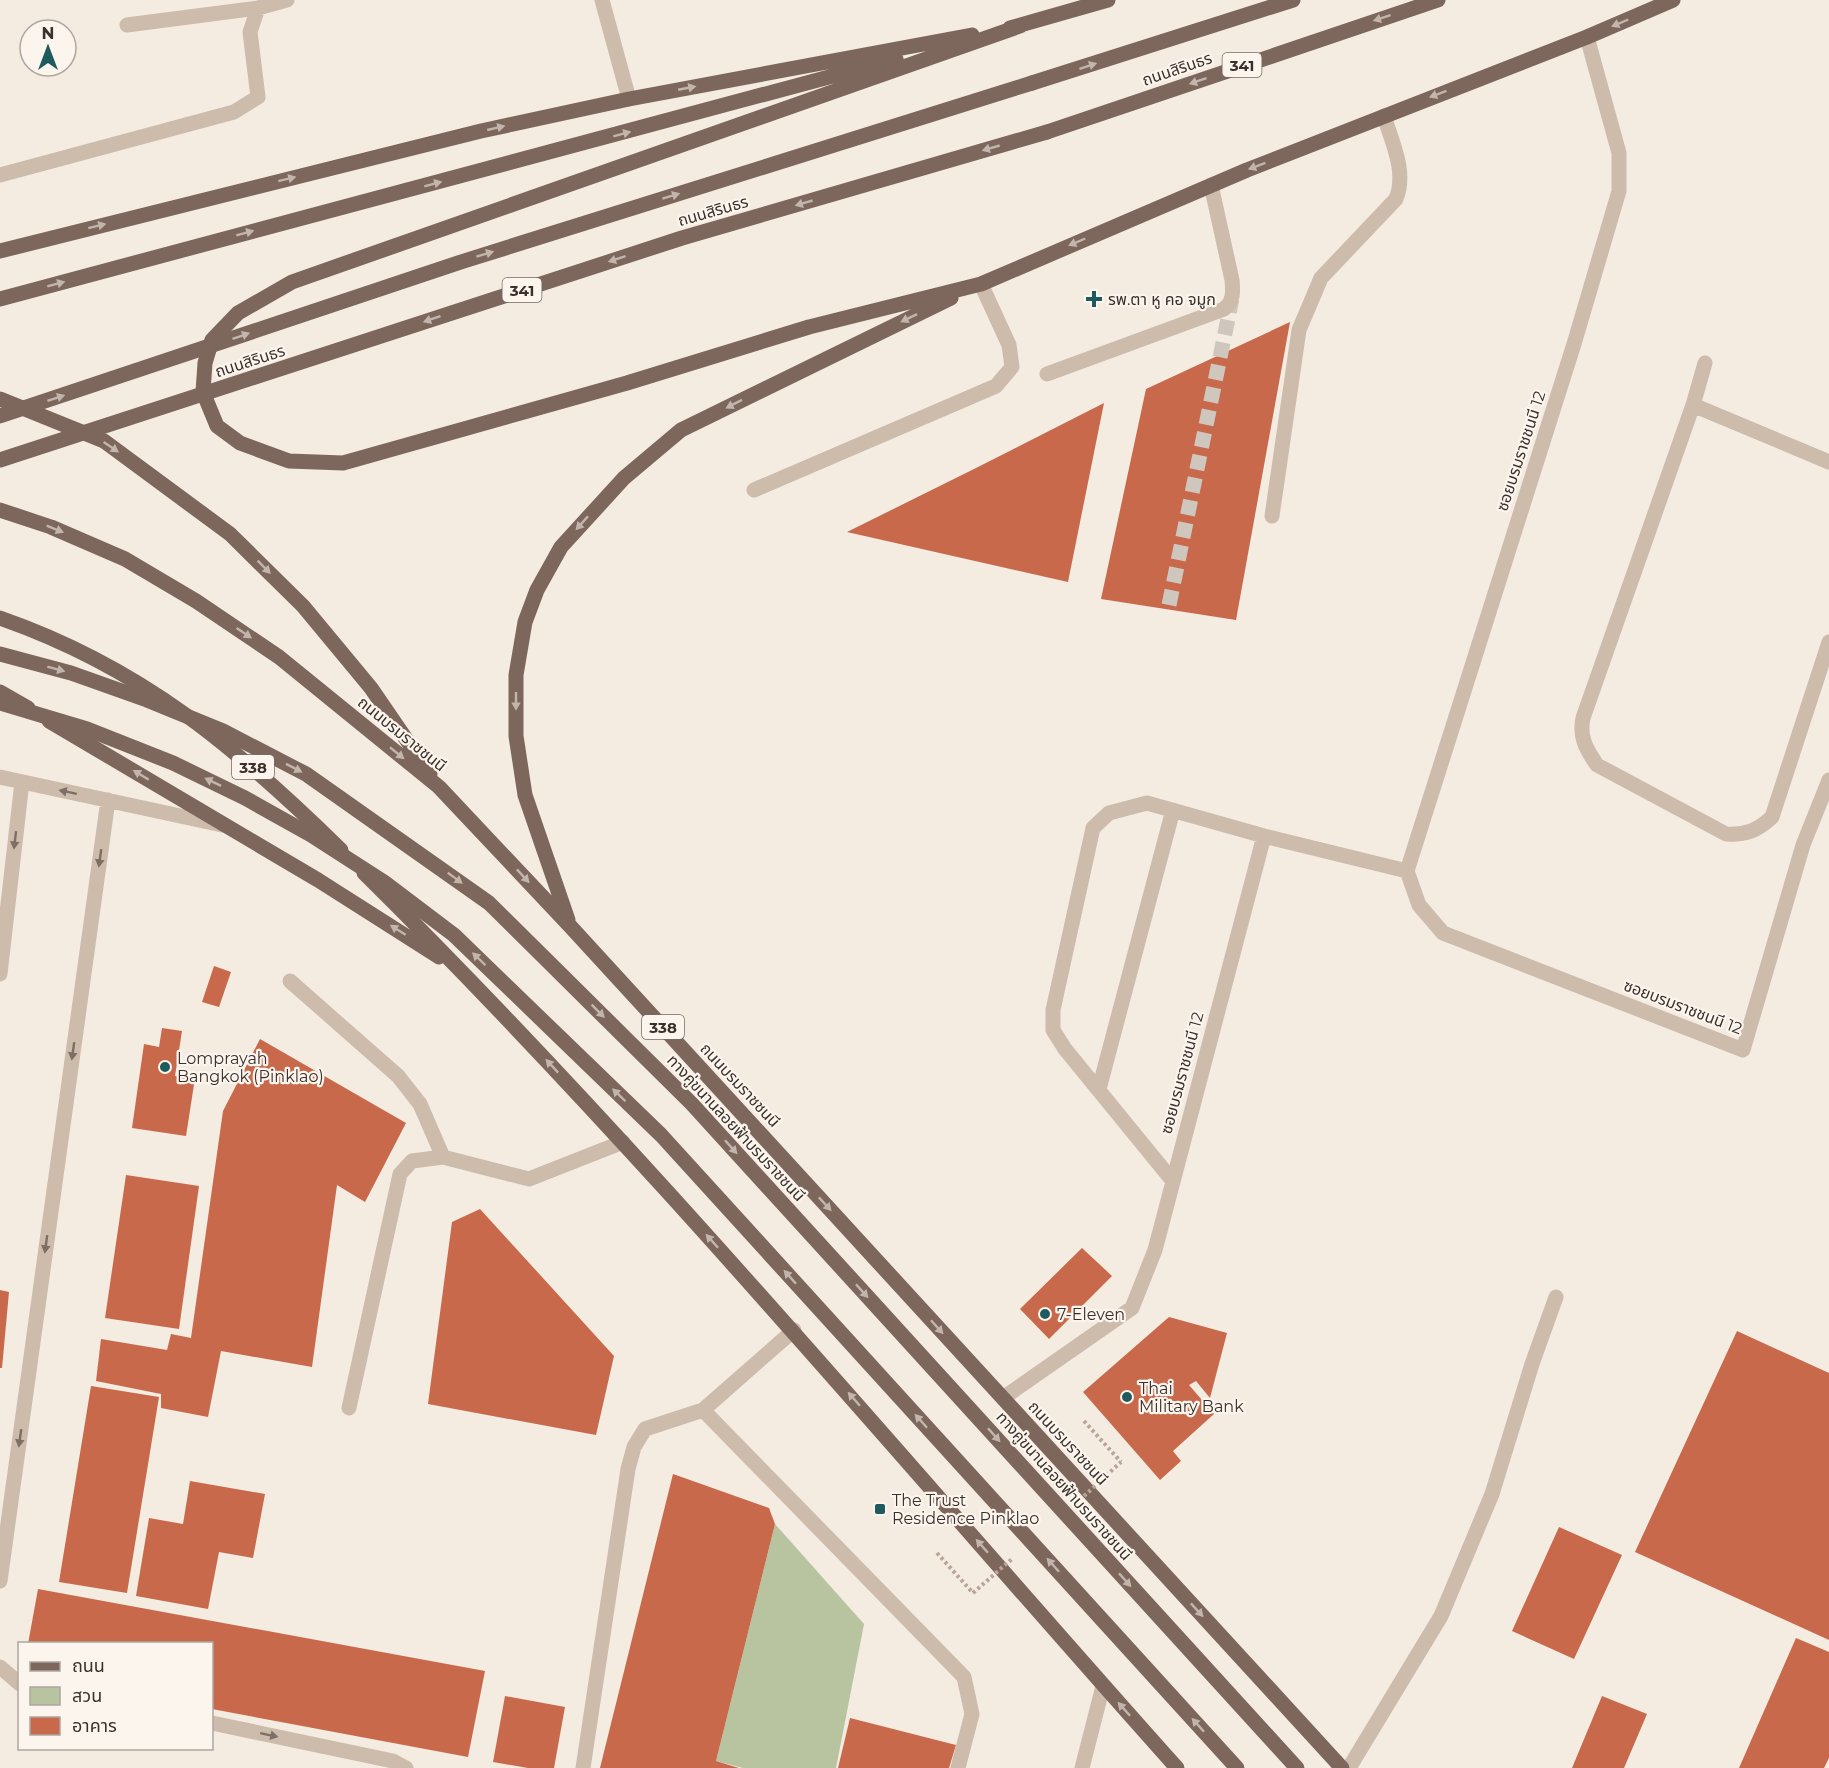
<svg xmlns="http://www.w3.org/2000/svg" width="1829" height="1768" font-family="Montserrat,'Noto Sans Thai',sans-serif">
<rect width="100%" height="100%" fill="#f4ebe1"/>
<path fill="#b8c4a0" d="M775,1524L864,1624L836,1768H743L716,1761Z"/>
<path fill="#c8694b" d="M1290,322L1236,620L1101,599L1146,389Z
M1104,403L1068,582L847,532L974,469Z
M214,966L231,972L219,1007L202,1002Z
M162,1028L182,1031L175,1076L195,1078L186,1136L132,1128L144,1044L159,1047Z
M260,1039L406,1123L365,1202L337,1185L312,1367L221,1351L208,1417L161,1408V1394L96,1381L101,1339L167,1350L171,1334L191,1338L223,1111Z
M126,1175L199,1186L179,1329L105,1318Z
M480,1209L614,1356L596,1435L428,1404L452,1222Z
M1082,1248L1112,1276L1049,1339L1020,1309Z
M0,1290L9,1292L2,1368H0Z
M1169,1317L1227,1333L1210,1398L1196,1381L1189,1385L1214,1414L1173,1451L1181,1461L1160,1480L1083,1392Z
M1737,1331L1829,1373V1640L1635,1552Z
M91,1386L159,1397L127,1593L59,1582Z
M673,1474L769,1508L775,1524L716,1761L739,1768H600Z
M190,1481L265,1494L253,1558L219,1552L208,1609L136,1596L149,1518L183,1524Z
M1559,1527L1622,1555L1574,1659L1512,1631Z
M38,1589L485,1671L468,1757L212,1709V1644H28Z
M1796,1638L1829,1652V1758L1824,1768H1739Z
M505,1696L565,1707L554,1768H528L493,1762Z
M1602,1696L1647,1714L1624,1768H1572Z
M850,1718L956,1745L949,1768H838Z"/>
<g fill="none" stroke-linecap="round" stroke-linejoin="round">
<path stroke="#cfc6bd" stroke-width="15" stroke-dasharray="15 8" stroke-linecap="butt" d="M1169,605L1232,299"/>
<path stroke="#b9a596" stroke-width="4" stroke-dasharray="3 3" stroke-linecap="butt" d="M1084,1421L1121,1462
M937,1553L973,1593"/>
<path stroke="#cdbbac" stroke-width="15" d="M602,0L629,99
M127,25L258,8L287,0
M0,175L234,112L258,97L250,32L258,8
M1705,363L1693,405L1583,718C1579,737 1586,749 1597,765L1726,834C1746,835 1757,831 1772,817L1829,642
M1047,374L1224,309C1234,301 1233,291 1232,280L1211,185
M1693,405L1829,462
M754,490L996,386L1012,367L1009,345L981,284
M1272,516L1299,330L1321,278L1396,199C1407,172 1392,142 1384,116
M0,777L222,825
M1407,871L1574,344L1619,191V153L1587,37
M0,974L22,782
M290,981L398,1076L420,1104L443,1157
M1099,1089L1173,810
M1172,1180L1065,1049L1053,1030V1010L1093,828L1109,813L1147,803L1264,836L1407,871L1419,905L1443,933L1743,1050L1803,845L1829,780
M1003,1398L1132,1308L1155,1250L1264,836
M349,1408L400,1174L412,1161L443,1157L529,1179L623,1142
M703,1410L964,1677L972,1714L958,1768
M0,1581L108,800
M0,1667L20,1684
M212,1723L393,1761L406,1768
M583,1768L628,1469L634,1447L645,1429L703,1410L794,1330
M1082,1768L1103,1686
M1349,1768L1441,1616L1492,1494L1532,1364L1556,1297"/>
<path stroke="#7d675c" stroke-width="15" d="M1020,26L292,282L238,313L212,340L205,363L203,392L217,426L240,443L289,461L343,463L627,383L809,327L981,284L1247,170L1587,37L1673,0
M1010,28L1108,0
M1032,83L1293,0
M1047,132L1438,0
M0,251L481,131L629,99L972,35
M0,299L896,59
M0,399L104,441L230,534L303,606L371,688L430,774
M0,510L51,527L125,559L196,601L279,657L439,787L570,926L1342,1768
M0,618C141,667 236,747 341,850
M0,692L28,708
M49,721L318,880L439,957
M364,873C651,1157 908,1467 1177,1768
M568,920L525,795L516,736V675L525,622L537,590L561,547L624,478L681,430L951,298"/>
<path stroke="#b9a596" stroke-width="4" stroke-dasharray="3 3" stroke-linecap="butt" d="M1084,1496L1121,1462
M973,1593L1013,1558"/>
<path stroke="#7d675c" stroke-width="15" d="M0,416L464,261L1032,83
M0,460L682,238L1047,132
M0,654L71,673L147,700L223,731L306,774L489,903L692,1104L1297,1768
M0,703L87,729L173,763L245,798L311,835L384,882L454,935L661,1135L1237,1768"/>
</g>
<defs><path id="oneway-solid" d="M-6-.8H1V-3.2L6.5 0L1 3.2V.8H-6Z" transform="scale(1.5)"/></defs>
<g fill="#c2b5ac">
<use href="#oneway-solid" transform="translate(1382 18) rotate(162)"/>
<use href="#oneway-solid" transform="translate(1620 23) rotate(157)"/>
<use href="#oneway-solid" transform="translate(1088 66) rotate(-18)"/>
<use href="#oneway-solid" transform="translate(1198 81) rotate(161)"/>
<use href="#oneway-solid" transform="translate(687 88) rotate(-11)"/>
<use href="#oneway-solid" transform="translate(1438 94) rotate(159)"/>
<use href="#oneway-solid" transform="translate(496 128) rotate(-13)"/>
<use href="#oneway-solid" transform="translate(622 134) rotate(-15)"/>
<use href="#oneway-solid" transform="translate(991 148) rotate(164)"/>
<use href="#oneway-solid" transform="translate(1257 166) rotate(159)"/>
<use href="#oneway-solid" transform="translate(287 179) rotate(-14)"/>
<use href="#oneway-solid" transform="translate(433 184) rotate(-15)"/>
<use href="#oneway-solid" transform="translate(671 196) rotate(-17)"/>
<use href="#oneway-solid" transform="translate(804 203) rotate(164)"/>
<use href="#oneway-solid" transform="translate(97 226) rotate(-14)"/>
<use href="#oneway-solid" transform="translate(245 233) rotate(-15)"/>
<use href="#oneway-solid" transform="translate(1077 242) rotate(157)"/>
<use href="#oneway-solid" transform="translate(485 254) rotate(-17)"/>
<use href="#oneway-solid" transform="translate(617 259) rotate(162)"/>
<use href="#oneway-solid" transform="translate(56 284) rotate(-15)"/>
<use href="#oneway-solid" transform="translate(909 318) rotate(154)"/>
<use href="#oneway-solid" transform="translate(432 319) rotate(161)"/>
<use href="#oneway-solid" transform="translate(241 336) rotate(-19)"/>
<use href="#oneway-solid" transform="translate(56 398) rotate(-18)"/>
<use href="#oneway-solid" transform="translate(734 404) rotate(153)"/>
<use href="#oneway-solid" transform="translate(111 447) rotate(34)"/>
<use href="#oneway-solid" transform="translate(582 523) rotate(132)"/>
<use href="#oneway-solid" transform="translate(55 529) rotate(22)"/>
<use href="#oneway-solid" transform="translate(264 567) rotate(45)"/>
<use href="#oneway-solid" transform="translate(244 633) rotate(34)"/>
<use href="#oneway-solid" transform="translate(56 669) rotate(15)"/>
<use href="#oneway-solid" transform="translate(516 701) rotate(90)"/>
<use href="#oneway-solid" transform="translate(397 753) rotate(39)"/>
<use href="#oneway-solid" transform="translate(294 768) rotate(27)"/>
<use href="#oneway-solid" transform="translate(141 775) rotate(-149)"/>
<use href="#oneway-solid" transform="translate(213 782) rotate(-154)"/>
<use href="#oneway-solid" transform="translate(523 876) rotate(47)"/>
<use href="#oneway-solid" transform="translate(455 878) rotate(36)"/>
<use href="#oneway-solid" transform="translate(398 930) rotate(-148)"/>
<use href="#oneway-solid" transform="translate(479 959) rotate(-136)"/>
<use href="#oneway-solid" transform="translate(598 1011) rotate(45)"/>
<use href="#oneway-solid" transform="translate(552 1066) rotate(-133)"/>
<use href="#oneway-solid" transform="translate(619 1095) rotate(-136)"/>
<use href="#oneway-solid" transform="translate(731 1147) rotate(48)"/>
<use href="#oneway-solid" transform="translate(825 1204) rotate(47)"/>
<use href="#oneway-solid" transform="translate(712 1241) rotate(-132)"/>
<use href="#oneway-solid" transform="translate(790 1277) rotate(-132)"/>
<use href="#oneway-solid" transform="translate(862 1291) rotate(48)"/>
<use href="#oneway-solid" transform="translate(937 1327) rotate(48)"/>
<use href="#oneway-solid" transform="translate(854 1399) rotate(-131)"/>
<use href="#oneway-solid" transform="translate(921 1421) rotate(-132)"/>
<use href="#oneway-solid" transform="translate(994 1435) rotate(48)"/>
<use href="#oneway-solid" transform="translate(982 1546) rotate(-131)"/>
<use href="#oneway-solid" transform="translate(1053 1565) rotate(-132)"/>
<use href="#oneway-solid" transform="translate(1125 1580) rotate(48)"/>
<use href="#oneway-solid" transform="translate(1197 1610) rotate(47)"/>
<use href="#oneway-solid" transform="translate(1124 1709) rotate(-132)"/>
<use href="#oneway-solid" transform="translate(1198 1725) rotate(-132)"/>
</g>
<g fill="#7d6f65">
<use href="#oneway-solid" transform="translate(68 792) rotate(-168)"/>
<use href="#oneway-solid" transform="translate(15 840) rotate(97)"/>
<use href="#oneway-solid" transform="translate(100 858) rotate(98)"/>
<use href="#oneway-solid" transform="translate(73 1051) rotate(98)"/>
<use href="#oneway-solid" transform="translate(46 1244) rotate(98)"/>
<use href="#oneway-solid" transform="translate(20 1438) rotate(98)"/>
<use href="#oneway-solid" transform="translate(269 1735) rotate(12)"/>
</g>
<g fill="#1f5a5e" stroke="#fbf5ee" stroke-width="2">
<path d="M1091 290h6v6h6v6h-6v6h-6v-6h-6v-6h6z"/>
<circle cx="165" cy="1067" r="6"/>
<circle cx="1045" cy="1314" r="6"/>
<circle cx="1127" cy="1397" r="6"/>
<rect x="874" y="1503" width="12" height="12" rx="3"/>
</g>
<g text-anchor="middle" dominant-baseline="central" stroke-width="4.5" stroke-linejoin="round" paint-order="stroke">
<g fill="#fbf5ee" stroke="#756b66" stroke-width="1.5">
<rect x="1222.5" y="53" width="39" height="24" rx="4.5"/>
<rect x="502.5" y="278" width="39" height="24" rx="4.5"/>
<rect x="232" y="755" width="42" height="24" rx="4.5"/>
<rect x="642" y="1015" width="42" height="24" rx="4.5"/>
</g>
<g font-size="15" font-weight="bold" fill="#3b302b">
<text x="1242" y="65">341</text>
<text x="522" y="290">341</text>
<text x="253" y="767">338</text>
<text x="663" y="1027">338</text>
</g>
<g font-size="16" fill="#3b302b" stroke="#fbf5ee">
<text transform="translate(1177 69) rotate(-19)">ถนนสิรินธร</text>
<text transform="translate(713 211) rotate(-16)">ถนนสิรินธร</text>
<text transform="translate(250 361) rotate(-18)">ถนนสิรินธร</text>
<text transform="translate(1521 451) rotate(-72)">ซอยบรมราชชนนี 12</text>
<text transform="translate(402 734) rotate(39)">ถนนบรมราชชนนี</text>
<text transform="translate(1683 1007) rotate(21)">ซอยบรมราชชนนี 12</text>
<text transform="translate(1182 1073) rotate(-75)">ซอยบรมราชชนนี 12</text>
<text transform="translate(740 1085) rotate(47)">ถนนบรมราชชนนี</text>
<text transform="translate(736 1128) rotate(47)">ทางคู่ขนานลอยฟ้าบรมราชชนนี</text>
<text transform="translate(1068 1443) rotate(47)">ถนนบรมราชชนนี</text>
<text transform="translate(1064 1486) rotate(48)">ทางคู่ขนานลอยฟ้าบรมราชชนนี</text>
</g>
<g font-size="16" fill="#3b302b" stroke="#fbf5ee" text-anchor="start">
<text x="1108" y="299">รพ.ตา หู คอ จมูก</text>
<text x="177" y="1058">Lomprayah<tspan x="177" dy="18">Bangkok (Pinklao)</tspan></text>
<text x="1057" y="1314">7-Eleven</text>
<text x="1139" y="1388">Thai<tspan x="1139" dy="18">Military Bank</tspan></text>
<text x="892" y="1500">The Trust<tspan x="892" dy="18">Residence Pinklao</tspan></text>
</g>
</g>
<rect x="18" y="1642" width="195" height="108" fill="#fbf5ee" stroke="#aea6a0" stroke-width="1.5"/>
<rect x="30" y="1662" width="30" height="9" fill="#7d675c" stroke="#aea6a0" stroke-width="1.5"/>
<text x="72" y="1672" font-size="18" fill="#3b302b">ถนน</text>
<rect x="30" y="1687" width="30" height="18" fill="#b8c4a0" stroke="#aea6a0" stroke-width="1.5"/>
<text x="72" y="1702" font-size="18" fill="#3b302b">สวน</text>
<rect x="30" y="1717" width="30" height="18" fill="#c8694b" stroke="#aea6a0" stroke-width="1.5"/>
<text x="72" y="1732" font-size="18" fill="#3b302b">อาคาร</text>
<g transform="translate(48 48)"><circle r="28" fill="#fbf5ee" stroke="#aea6a0" stroke-width="1.5"/>
<path d="M0-4.5L10 22L0 15L-10 22Z" fill="#1f5a5e"/>
<text y="-9" font-size="16" font-weight="bold" text-anchor="middle" fill="#3b302b">N</text>
</g>
</svg>
